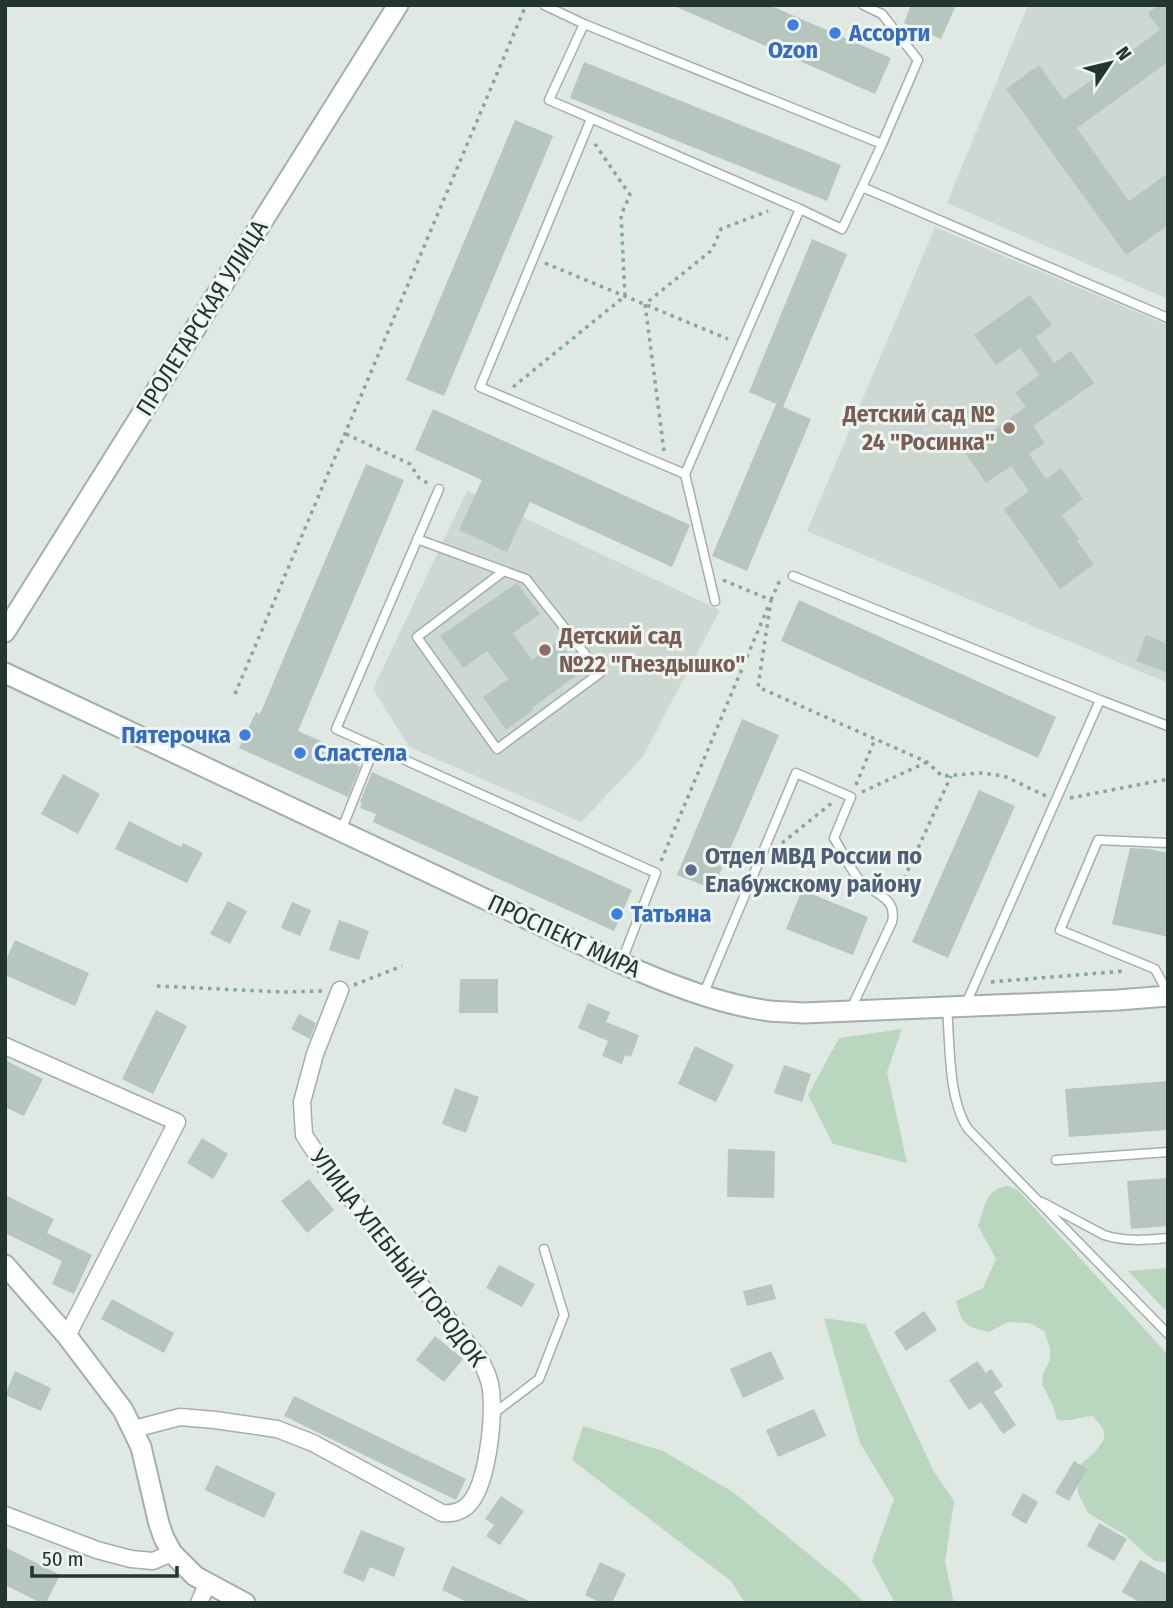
<svg xmlns="http://www.w3.org/2000/svg" width="1173" height="1608" font-family="'Fira Sans Condensed',sans-serif">
<rect width="100%" height="100%" fill="#dfe8e3"/>
<path fill="#cdd8d2" d="M1028,5H1168V299L947,203Z
M935,227L1168,325V683L807,531Z
M467,491L720,610L642,758L581,822L409,747L373,689Z"/>
<path fill="#b9d7bf" d="M902,1029L887,1072L907,1163L833,1144L808,1095L839,1038Z
M1008,1186L1018,1190L1168,1355V1560L1165,1562L1155,1561L1141,1550L1125,1535L1088,1513L1078,1493L1079,1466C1087,1458 1107,1445 1104,1432C1102,1426 1097,1421 1093,1416C1079,1417 1071,1422 1057,1420L1053,1406L1042,1384L1043,1374L1050,1360V1348L1044,1331L1030,1323L1008,1322L989,1332C965,1326 962,1325 956,1301L983,1288L996,1259L978,1226C985,1207 985,1189 1008,1186Z
M1168,1268V1313L1128,1271Z
M824,1318L865,1324L934,1472L954,1501L945,1562L954,1603H895L872,1561L894,1499L860,1443Z
M583,1426L663,1451L733,1492L844,1583L865,1603H745L731,1581L572,1460Z"/>
<path fill="#b7c5bf" d="M672,5H769L891,58L875,94Z
M911,5H956L941,39L904,23Z
M1158,5H1168V62L1077,128L1129,201L1168,173V225L1126,255L1006,89L1039,65L1064,100L1160,30L1148,13Z
M584,62L841,165L827,201L570,98Z
M515,120L553,136L444,396L406,380Z
M812,239L847,254L783,407L811,419L747,571L712,556L776,404L781,406L749,392Z
M1030,295L1052,325L1036,337L1054,363L1071,351L1094,383L1033,426L1045,443L1029,454L1046,479L1061,468L1083,499L1062,515L1079,539L1077,541L1094,564L1060,589L1004,509L1029,491L1011,466L986,483L964,451L1026,407L1015,393L1039,375L1020,348L996,365L974,335Z
M433,409L690,525L672,567L530,502L507,552L459,530L482,480L415,450Z
M366,464L404,480L298,731L360,758L357,766L360,767L348,797L239,748L256,712L260,714Z
M517,583L540,614L513,633L532,660L559,641L581,672L532,708L533,710L506,730L483,697L508,679L487,651L463,668L440,636Z
M799,600L1056,717L1038,758L781,641Z
M1146,635L1168,644V673L1136,661Z
M742,719L779,735L713,889L677,875Z
M372,772L632,890L614,931L373,822L376,814L360,808L362,803L360,802Z
M63,774L100,794L78,834L41,814Z
M979,790L1015,806L948,958L912,942Z
M129,821L181,847L183,843L203,853L187,883L115,849Z
M1130,848L1149,849L1168,853V937L1112,924Z
M802,890L868,917L853,955L786,929Z
M228,901L247,911L230,944L210,934Z
M292,902L311,910L300,936L281,928Z
M339,920L369,931L359,960L329,950Z
M15,940L89,973L75,1006L5,975V962Z
M460,979H498V1013H459Z
M588,1003L610,1012L606,1022L639,1035L631,1057L625,1055L622,1064L602,1056L608,1041L578,1028Z
M156,1010L187,1026L153,1094L122,1079Z
M299,1014L316,1023L310,1039L291,1029Z
M695,1046L734,1065L716,1102L678,1084Z
M5,1060L43,1079L24,1116L5,1107Z
M784,1065L811,1074L802,1102L774,1093Z
M1168,1081V1130L1069,1137L1065,1089Z
M455,1088L479,1097L466,1133L442,1124Z
M202,1138L228,1154L213,1179L187,1163Z
M728,1149L775,1151L774,1198L727,1197Z
M1168,1178V1226L1131,1229L1127,1181Z
M309,1179L334,1210L307,1233L281,1201Z
M5,1195L54,1219L47,1233L92,1255L74,1294L52,1284L62,1261L5,1233Z
M499,1265L535,1284L522,1307L486,1288Z
M772,1284L776,1299L747,1306L743,1291Z
M112,1299L174,1333L164,1353L101,1319Z
M924,1311L937,1330L906,1351L894,1332Z
M435,1336L463,1359L444,1382L416,1360Z
M771,1351L784,1379L743,1398L730,1369Z
M977,1361L986,1373L991,1369L1003,1386L994,1392L1016,1425L1003,1434L981,1402L969,1410L949,1380Z
M15,1371L51,1388L41,1411L5,1395Z
M294,1396L466,1479L456,1500L284,1416Z
M814,1409L826,1436L778,1457L766,1430Z
M1074,1461L1087,1469L1069,1501L1055,1493Z
M216,1465L276,1493L264,1518L205,1490Z
M1023,1493L1038,1502L1026,1524L1011,1515Z
M501,1496L524,1511L500,1545L486,1536L494,1525L485,1519Z
M1099,1523L1127,1539L1114,1561L1087,1546Z
M361,1530L405,1548L394,1577L370,1567L364,1582L343,1573Z
M5,1547L60,1575L46,1603H41L5,1585Z
M1140,1560L1168,1575V1603H1141L1122,1592Z
M600,1562L626,1574L612,1603H601L585,1595Z
M452,1566L474,1576L534,1603H469L442,1590Z"/>
<g fill="none" stroke-linecap="round" stroke-linejoin="round">
<g stroke="#a3afa9" stroke-width="11">
<path id="service" d="M544,5L584,24L882,144L862,187L1168,318
M863,5L882,14L918,60L882,144
M584,24L549,100L800,209L685,474L480,387L591,119
M800,209L842,229L862,187
M685,474L715,601
M439,489L336,729L656,873L621,963
M417,539L526,579L600,673L497,749L417,637L504,571
M793,576L1100,700
M341,831L375,746
M1168,843L1098,840L1060,930L1155,969L1168,993
M703,995L796,773L851,797L834,838C842,851 848,865 857,877C870,894 898,895 892,922L850,1011
M965,1006L1100,700L1168,726
M947,1007C950,1043 948,1099 968,1129L1168,1334
M1056,1160L1168,1152
M1042,1202L1104,1235C1126,1242 1145,1240 1168,1238
M493,1414L539,1379L564,1315L544,1249"/>
</g>
<g stroke="#a3afa9" stroke-width="19">
<path id="minor" d="M5,1046L177,1122L67,1336
M134,1429L180,1417L215,1420L277,1429L313,1443L442,1513C451,1514 459,1513 467,1506C488,1487 494,1418 491,1390C490,1379 485,1369 480,1359L323,1164L304,1135L302,1102L315,1054L340,990
M5,1515L97,1550L131,1559L153,1561L172,1553
M199,1603L207,1584"/>
</g>
<g stroke="#a3afa9" stroke-width="23">
<path id="tertiary" d="M5,632L398,5
M5,673L621,963C665,983 722,1005 770,1011C781,1012 792,1012 803,1013L1118,1000L1168,996
M5,1265L67,1336L123,1410L141,1447L159,1524L164,1538L172,1553L195,1576L245,1603"/>
</g>
<path stroke="#82a899" stroke-width="3.5" stroke-dasharray="3.5 5" stroke-linecap="butt" d="M545,263L728,339
M513,387L625,296L621,215L630,195L595,144
M346,434L410,464L419,478L429,484
M664,451L645,304L712,250L721,229L768,211
M723,580L771,600L758,687L927,762L942,776L982,773L1004,776L1046,796
M771,600L781,578
M235,694L526,5
M856,785L875,739
M862,792L927,762
M1070,798L1168,779
M782,843L833,802
M661,861L768,607
M897,894L951,776
M991,982L1125,971
M354,985L402,966
M157,986L283,992L323,991"/>
<use href="#service" stroke="#fff" stroke-width="8"/>
<use href="#minor" stroke="#fff" stroke-width="16"/>
<use href="#tertiary" stroke="#fff" stroke-width="19"/>
</g>
<g fill="#3f7fe0" stroke="#eef5f1" stroke-width="2.5">
<circle cx="793" cy="25" r="7"/>
<circle cx="835" cy="33" r="7"/>
<circle cx="245" cy="735" r="7"/>
<circle cx="300" cy="753" r="7"/>
<circle cx="617" cy="914" r="7"/>
</g>
<g fill="#8d6e63" stroke="#eef5f1" stroke-width="2.5">
<circle cx="1009" cy="428" r="7"/>
<circle cx="545" cy="650" r="7"/>
</g>
<circle fill="#5c6f8a" stroke="#eef5f1" stroke-width="2.5" cx="691" cy="870" r="7"/>
<g text-anchor="middle" dominant-baseline="central" stroke-width="6" stroke-linejoin="round" paint-order="stroke">
<g font-size="24" font-weight="bold" fill="#366cbe" stroke="#eef5f1" text-anchor="start">
<text x="849" y="33">Ассорти</text>
<text x="793" y="50" text-anchor="middle">Ozon</text>
<text x="231" y="735" text-anchor="end">Пятерочка</text>
<text x="314" y="753">Сластела</text>
<text x="631" y="914">Татьяна</text>
</g>
<g font-size="24" fill="#22362f" stroke="#eef5f1">
<text transform="translate(202 318) rotate(-58)">ПРОЛЕТАРСКАЯ УЛИЦА</text>
<text transform="translate(564 936) rotate(25)">ПРОСПЕКТ МИРА</text>
<text transform="translate(398 1258) rotate(52)">УЛИЦА ХЛЕБНЫЙ ГОРОДОК</text>
</g>
<g font-size="24" font-weight="bold" fill="#785e54" stroke="#eef5f1" text-anchor="end">
<text x="995" y="414">Детский сад №<tspan x="995" dy="28">24 "Росинка"</tspan></text>
<text x="559" y="636" text-anchor="start">Детский сад<tspan x="559" dy="28">№22 "Гнездышко"</tspan></text>
</g>
<g font-size="24" font-weight="bold" fill="#4e5e75" stroke="#eef5f1" text-anchor="start">
<text x="705" y="856">Отдел МВД России по<tspan x="705" dy="28">Елабужскому району</tspan></text>
</g>
</g>
<rect width="1173" height="1608" fill="none" stroke="#22362f" stroke-width="14"/>
<g transform="translate(1110 63) rotate(55)" stroke="#eef5f1" stroke-width="5" paint-order="stroke">
<path d="M0-5L12 26L0 18L-12 26Z" fill="#22362f"/>
<text y="-10" font-size="19" font-weight="bold" text-anchor="middle" fill="#22362f">N</text>
</g>
<path d="M32 1566v10h145v-10" fill="none" stroke="#22362f" stroke-width="3.5"/>
<text x="42" y="1566" font-size="21" fill="#22362f" stroke="#eef5f1" stroke-width="5" paint-order="stroke">50 m</text>
</svg>
